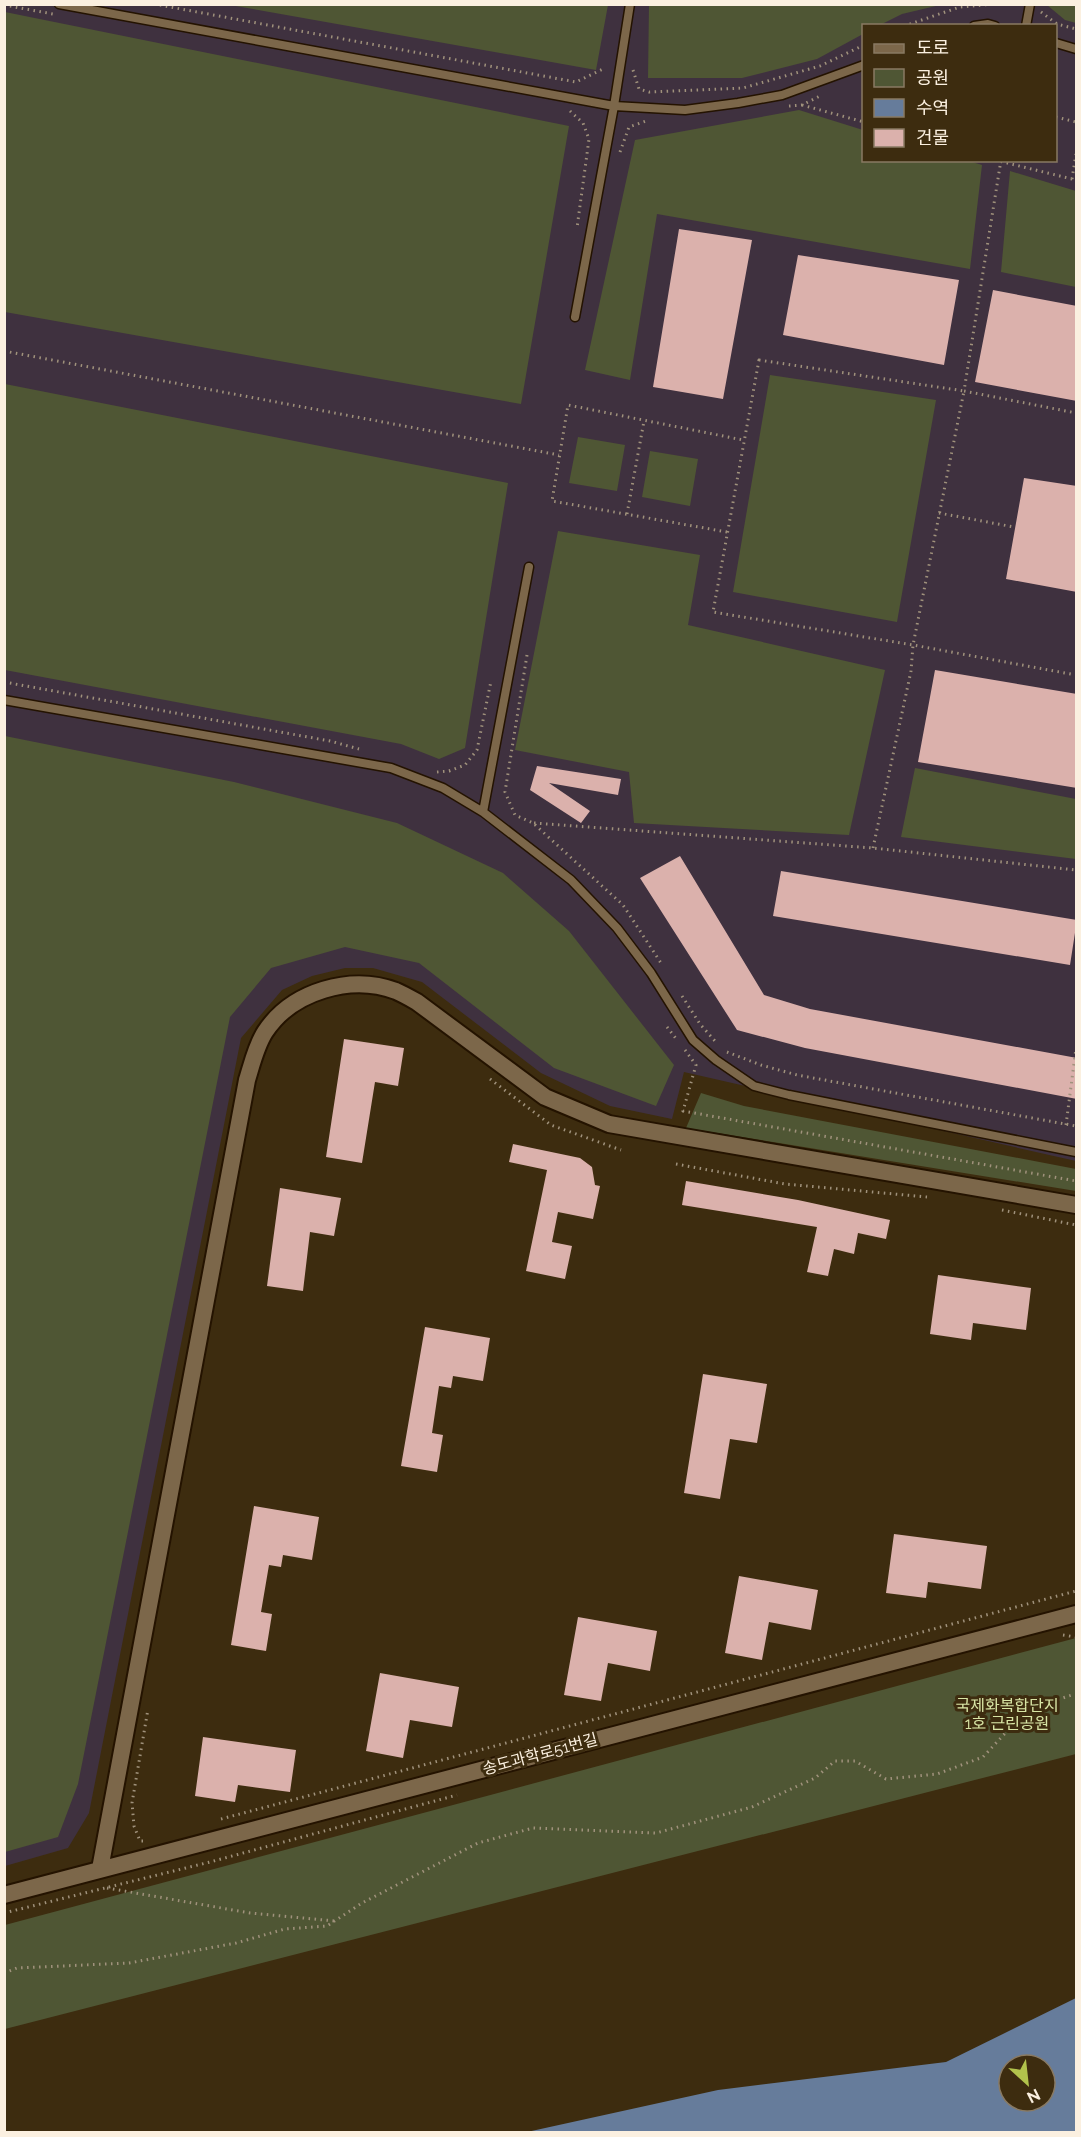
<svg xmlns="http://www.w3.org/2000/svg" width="1081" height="2137" font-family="Raleway,'Noto Sans KR',sans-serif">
<rect width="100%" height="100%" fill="#3d2c0f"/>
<path fill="#3f313f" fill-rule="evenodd" d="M5,5H1076V1161L684,1072L672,1119L610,1106L541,1073L422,982L373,968H345L312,976L282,990L241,1038L89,1813L68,1848L5,1866ZM864,26H1056V160H864Z"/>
<path fill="#4f5634" d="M230,5H608L596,70Z
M649,5V4L940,5L902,14L880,25L864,26L863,34L817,59L742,78H648Z
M1047,5H1076V23L1065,20Z
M5,12L569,126L521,404L5,312Z
M799,110L863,130L864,160H966L982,165L970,269L657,214L630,380L585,370L635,140Z
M1010,171L1076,191V287L1001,272Z
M770,375L936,400L897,622L733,592Z
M5,384L508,483L465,748L439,759L401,744L5,670Z
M578,437L625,445L617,491L569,483Z
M650,451L698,459L690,506L642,497Z
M558,531L700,555L688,625L885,670L849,835L634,823L629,772L515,750Z
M5,736L234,782L397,823L503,873L569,931L674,1065L656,1106L554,1068L419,963L345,947L271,968L230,1017L78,1784L58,1837L5,1852Z
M915,768L1076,799V859L901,837Z
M701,1093L744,1106L1076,1169V1191L686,1128Z
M1076,1638V1754L5,2029V1925Z"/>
<path fill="#667c9b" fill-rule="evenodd" d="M1076,1998V2132H527L718,2090L946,2062ZM1009,2065H1045V2101H1009Z"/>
<path fill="#dbb1ac" d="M679,229L752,240L723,399L653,387Z
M798,255L959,280L944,365L783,335Z
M993,290L1077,306V401L975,382Z
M1024,478L1077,486V592L1006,579Z
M935,670L1077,694V788L918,762Z
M537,766L621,779L618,795L549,783L590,811L581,823L530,790Z
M680,856L764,995L810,1009L1077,1058V1099L805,1048L737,1030L640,878Z
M781,871L1077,920L1070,965L773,916Z
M344,1039L404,1048L398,1086L375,1082L362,1163L326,1157Z
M513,1144L580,1158L592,1167L595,1185L600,1186L593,1219L558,1212L552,1242L572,1246L565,1279L526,1271L547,1170L509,1162Z
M686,1181L798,1200L890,1220L886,1239L858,1233L854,1254L834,1249L828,1276L807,1272L817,1227L682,1205Z
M280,1188L341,1198L334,1236L310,1232L303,1291L267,1286Z
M938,1275L1031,1288L1026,1330L973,1323L971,1340L930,1334Z
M425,1327L490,1338L483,1381L453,1376L451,1388L439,1386L432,1433L443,1435L437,1472L401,1466Z
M703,1374L767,1384L757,1443L730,1439L720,1499L684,1493Z
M254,1506L319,1517L312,1560L283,1555L281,1567L269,1565L261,1612L272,1614L266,1651L231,1645Z
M894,1534L987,1546L981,1589L928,1582L926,1598L886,1593Z
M739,1576L818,1590L811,1630L769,1622L762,1660L725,1653Z
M578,1617L657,1631L650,1671L608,1663L601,1701L564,1695Z
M380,1673L459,1687L452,1727L410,1720L403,1758L366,1751Z
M203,1737L296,1750L290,1792L238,1785L235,1802L195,1796Z"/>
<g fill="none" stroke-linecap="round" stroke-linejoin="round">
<g stroke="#241300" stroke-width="11">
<path id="service" d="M59,4L614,106L685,110L738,103L782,95L864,65
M974,26L988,24L995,26
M1026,26L1030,4
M1056,43L1076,49
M575,317L614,106L630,4
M4,700L391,768L443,788L483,812L571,880L617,928L651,973L693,1040L716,1060L754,1086L789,1095L1076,1152
M483,812L529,567"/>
</g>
<g stroke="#241300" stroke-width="20">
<path id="minor" d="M100,1869L247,1080C252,1064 256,1046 265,1032C292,991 351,974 396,991C403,994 410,998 417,1002L545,1097L609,1124L1076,1205
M4,1895L1076,1614"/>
</g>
<path stroke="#a0927c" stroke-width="3" stroke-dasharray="1.5 4.5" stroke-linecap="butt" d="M154,4L576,82L603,69
M4,5L53,14
M1041,12L1057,24L1076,29
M904,26L960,7L995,4
M633,70L639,89L649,92L743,88L820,66L864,45
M802,105L864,122
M789,106L802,105L822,95
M570,111L583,123L589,139L577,228
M1056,117L1076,122
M620,152L629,127L646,121
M995,160L1076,180
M1001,160L964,391L1076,413
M1072,179L1076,154
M4,351L559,455
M759,360L964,391L913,645L713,612Z
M939,513L1014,527
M627,514L644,421
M727,532L552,501L568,405L743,440
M527,655L505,792L515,815L533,823L623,905L661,963
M4,682L330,741L359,749
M437,772L449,771L465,765L477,750L491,681
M534,823L873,848L1076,870
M873,848L911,671L913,645L1076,675
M682,996L700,1024L715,1041
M667,1027L677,1040
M685,1050L696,1065L683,1111L1076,1181
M727,1052L761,1065L797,1075L1076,1126
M490,1079L551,1125L621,1150
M1066,1125L1076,1048
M676,1164L785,1184L927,1197
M1002,1210L1076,1225
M1063,1635L1076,1637
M221,1819L1076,1591
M143,1841H140L134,1826L132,1803L148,1709
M107,1888L250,1913L335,1921
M4,1913L210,1862L457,1795
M4,1973L17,1968L129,1963L236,1943L285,1929L327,1926L362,1903L478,1843L533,1828L656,1833L752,1807L815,1778L835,1761H855L886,1779L937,1774L983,1757L1010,1728L1035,1707L1072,1695H1076"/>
<use href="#service" stroke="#7c674a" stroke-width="8"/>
<use href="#minor" stroke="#7c674a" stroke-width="16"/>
</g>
<g text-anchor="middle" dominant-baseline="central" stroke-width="6" stroke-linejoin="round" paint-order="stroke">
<g font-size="16" fill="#d8e5a5" stroke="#3d2c0f">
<text x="1007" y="1705">국제화복합단지<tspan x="1007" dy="18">1호 근린공원</tspan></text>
</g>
<g font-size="16" fill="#fbf0e0" stroke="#3d2c0f">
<text transform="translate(540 1754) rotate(-15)">송도과학로51번길</text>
</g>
</g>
<rect width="1081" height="2137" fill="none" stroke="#fbf0e0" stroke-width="12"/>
<rect x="862" y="24" width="195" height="138" fill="#3d2c0f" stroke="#897a63" stroke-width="1.5"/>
<rect x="874" y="44" width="30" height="9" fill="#7c674a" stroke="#897a63" stroke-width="1.5"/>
<text x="916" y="54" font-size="18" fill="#fbf0e0">도로</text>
<rect x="874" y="69" width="30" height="18" fill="#4f5634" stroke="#897a63" stroke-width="1.5"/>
<text x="916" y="84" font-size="18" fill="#fbf0e0">공원</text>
<rect x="874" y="99" width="30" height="18" fill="#667c9b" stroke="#897a63" stroke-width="1.5"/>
<text x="916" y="114" font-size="18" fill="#fbf0e0">수역</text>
<rect x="874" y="129" width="30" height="18" fill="#dbb1ac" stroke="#897a63" stroke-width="1.5"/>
<text x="916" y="144" font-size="18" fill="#fbf0e0">건물</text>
<g transform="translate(1027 2083) rotate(153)"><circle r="28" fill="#3d2c0f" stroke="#897a63" stroke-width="1.5"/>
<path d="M0-4.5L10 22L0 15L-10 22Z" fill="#b2c34c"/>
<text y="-9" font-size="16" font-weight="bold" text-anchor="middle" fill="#fbf0e0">N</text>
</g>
</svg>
